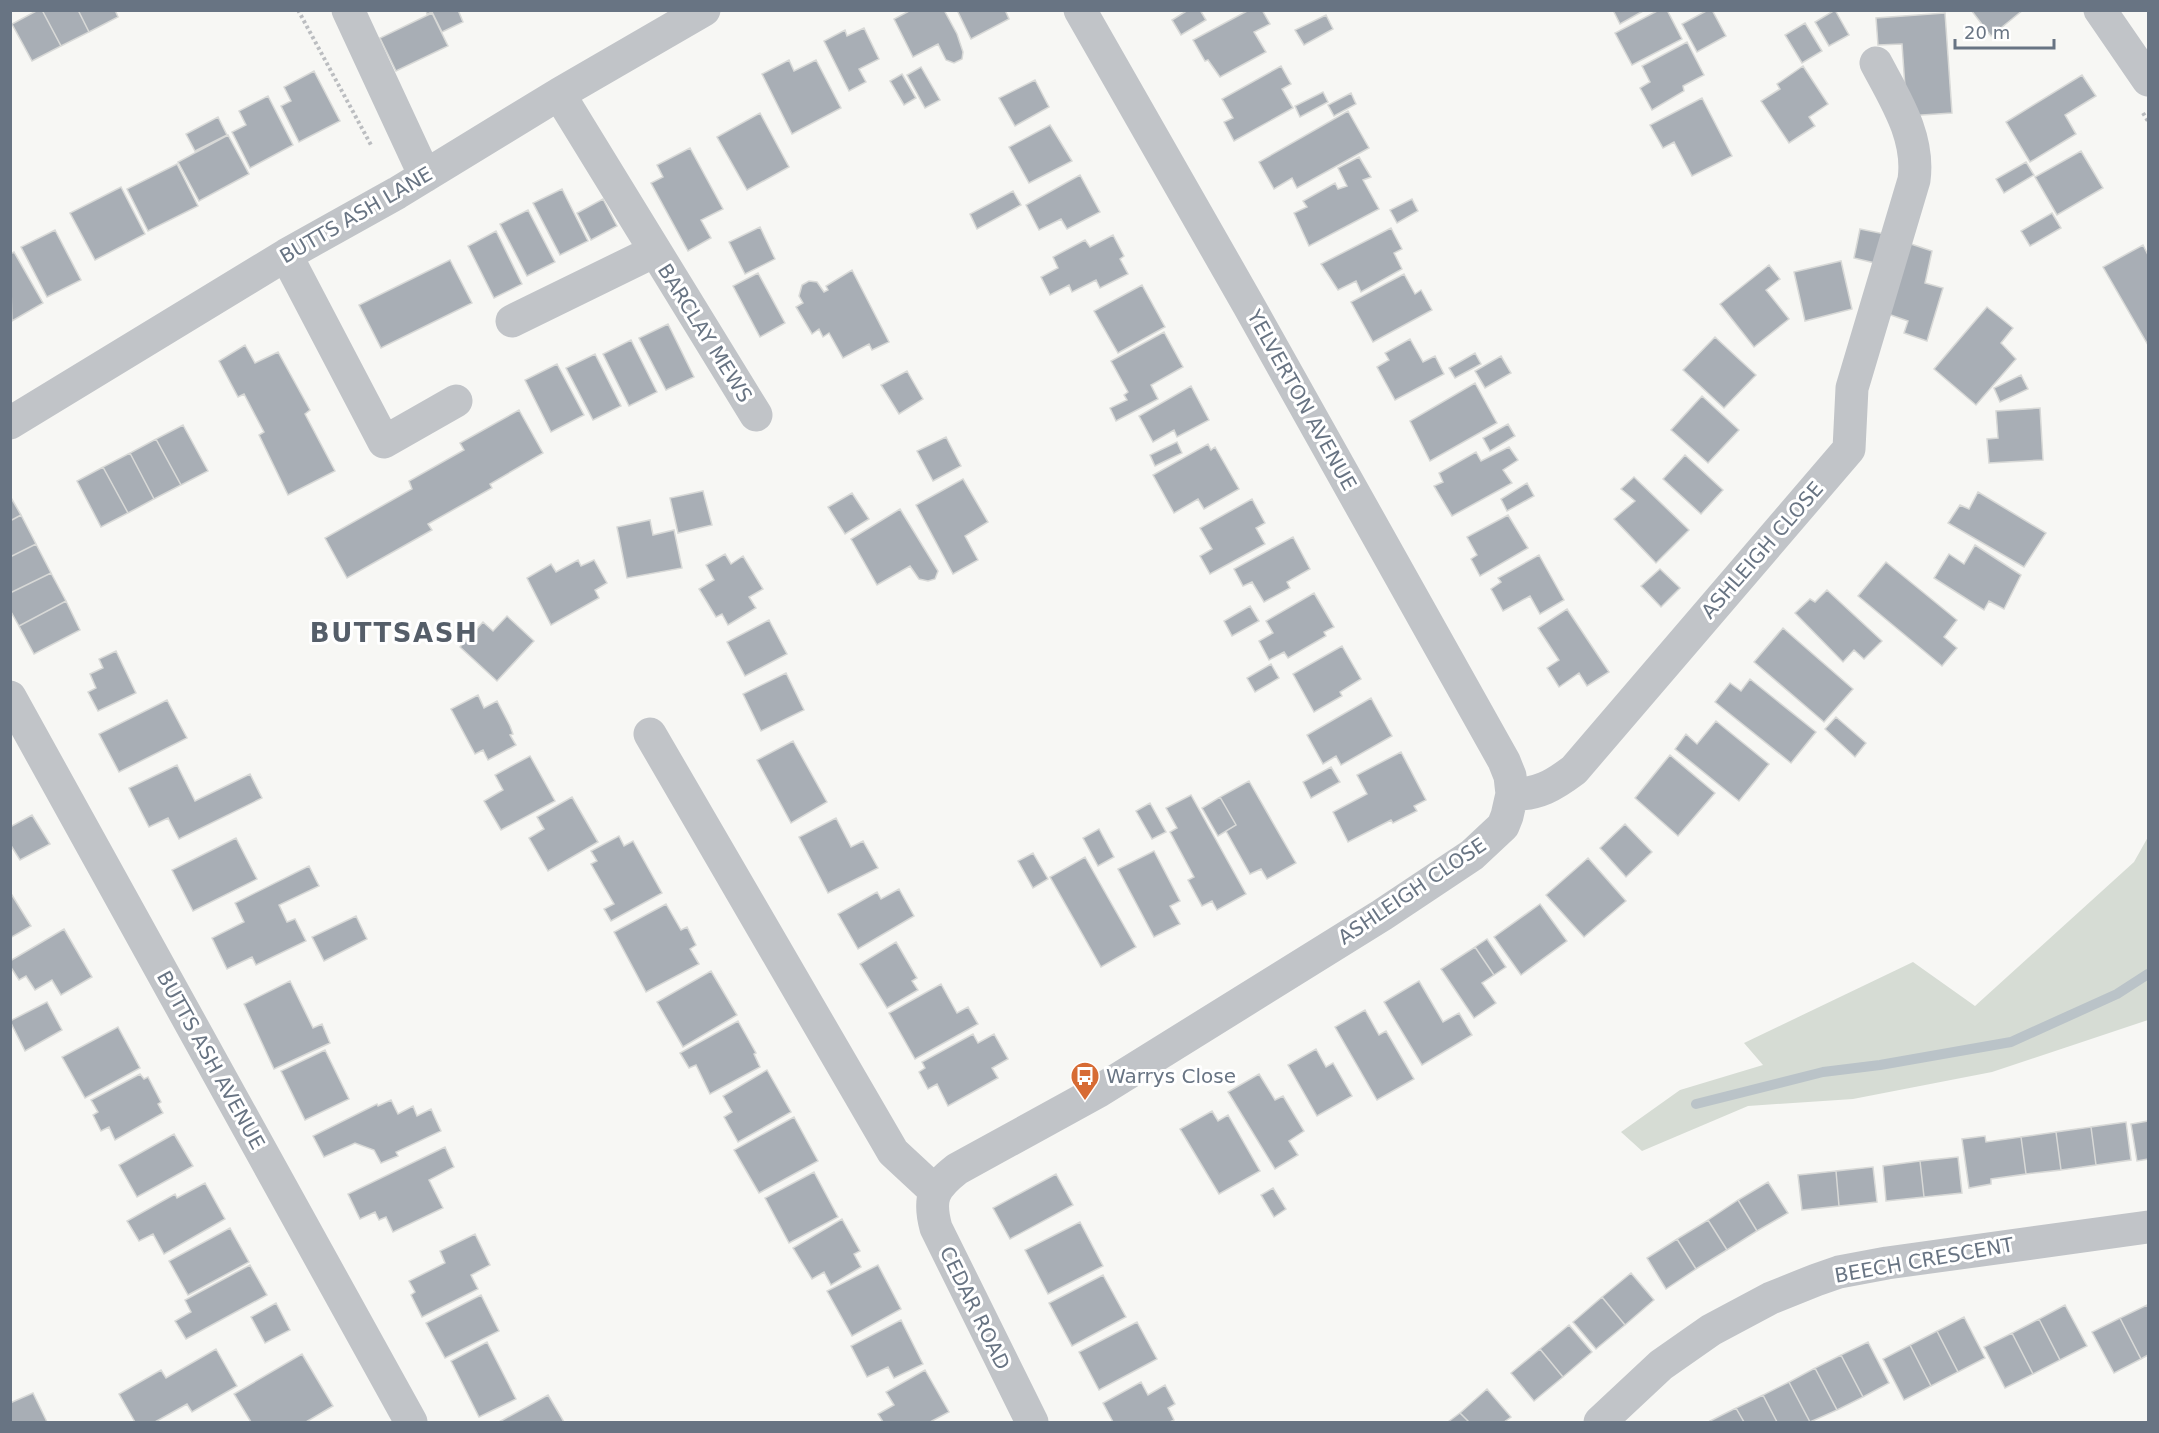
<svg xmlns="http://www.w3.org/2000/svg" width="2159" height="1433" font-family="'DejaVu Sans',sans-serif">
<rect width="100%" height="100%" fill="#f7f7f4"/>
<path fill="#d6dcd4" d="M2148,837V1020L1992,1072L1853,1099L1748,1106L1642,1151L1621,1132L1680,1090L1763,1065L1744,1043L1913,962L1975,1006L2134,862Z"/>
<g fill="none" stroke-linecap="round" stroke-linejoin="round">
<path stroke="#bac3c8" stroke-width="10" d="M1696,1104L1823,1072L1880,1065L2011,1042L2117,994L2148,974"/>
</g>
<path fill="#a8aeb5" stroke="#d8d9d7" stroke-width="1.5" d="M38,10H42L61,46L32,61L12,24Z
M42,10H78L89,32L61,46Z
M78,10H115L118,17L89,32Z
M426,10H458L463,22L442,32L432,12L427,14Z
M911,10H944L957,34L963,52L962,59L954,63L946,60L938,44L913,57L894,19Z
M957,10H1005L1009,19L971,39Z
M1188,10H1200L1206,20L1181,35L1172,20Z
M1249,10H1262L1270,24L1254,32L1266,52L1220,77L1208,60L1205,61L1193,40Z
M1613,10H1645L1620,24Z
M1659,10H1667L1682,39L1632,65L1615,33Z
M1708,10H1712L1726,36L1697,52L1682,24Z
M1835,10L1849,35L1829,46L1815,22Z
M1971,10H2023L1991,36Z
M432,13L448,46L396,71L380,38Z
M1945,13L1952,113L1907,116L1902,44L1878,45L1876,18Z
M1326,15L1333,29L1304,45L1295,30Z
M1805,23L1822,51L1802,63L1785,35Z
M864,28L879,59L859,69L866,82L849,91L824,41L845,30L847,36Z
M1687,42L1704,75L1683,86L1684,91L1652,110L1640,88L1650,82L1642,66Z
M789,60L794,71L816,60L841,108L792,134L762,74Z
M1281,66L1291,84L1282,89L1293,108L1234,141L1224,122L1233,118L1222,99Z
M1803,66L1828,104L1809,117L1815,126L1789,143L1761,101L1780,89L1777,84Z
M921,67L940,100L925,108L907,75Z
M314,71L340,121L299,142L281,106L291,101L284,87Z
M902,74L916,98L904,105L890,81Z
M2082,75L2096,96L2065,115L2076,134L2030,162L2006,122Z
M1035,80L1049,107L1015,126L999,98Z
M1323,92L1328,102L1300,117L1295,106Z
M1351,93L1356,104L1334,116L1328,105Z
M268,96L293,145L250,168L232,132L246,125L239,111Z
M1702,98L1732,156L1692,176L1674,142L1663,148L1650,125Z
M1348,111L1369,148L1297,188L1292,178L1274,189L1259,162Z
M760,113L789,167L747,190L717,137Z
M218,117L227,135L195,151L186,134Z
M1050,125L1072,161L1029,183L1009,147Z
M228,135L249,174L199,201L178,162Z
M690,148L723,209L701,220L711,238L688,251L651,183L663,177L657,165Z
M2081,151L2103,188L2057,215L2035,177Z
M1359,157L1371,177L1363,180L1379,209L1309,246L1294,213L1307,207L1303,201L1335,183L1338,189L1347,186L1338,168Z
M2026,162L2034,175L2004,193L1996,179Z
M177,164L198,206L148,231L127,189Z
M1080,175L1100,212L1067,229L1061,219L1039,230L1026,205Z
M121,187L145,234L95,260L70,213Z
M562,189L588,241L560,255L533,203Z
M1013,191L1021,205L977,229L970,214Z
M603,199L617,226L591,240L577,213Z
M1412,199L1418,211L1397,223L1390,210Z
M528,210L555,262L527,276L500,224Z
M2052,213L2061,228L2030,246L2021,231Z
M760,227L775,259L745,274L729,242Z
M1391,228L1402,249L1394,253L1402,269L1361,292L1356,281L1338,290L1321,264Z
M1860,229L1885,234L1879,264L1854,258Z
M55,230L81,280L47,297L21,247Z
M496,231L522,284L494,298L468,246Z
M1113,235L1124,256L1120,259L1128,274L1100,288L1096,280L1072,292L1069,285L1050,295L1041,277L1058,268L1053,257L1085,240L1090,247Z
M1905,242L1932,251L1925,283L1943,288L1927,341L1904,333L1908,321L1885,313Z
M2143,245L2148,255V345L2103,267Z
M14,252L43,303L12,321L10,254Z
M450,260L472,303L381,348L359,305Z
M1841,261L1852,309L1805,321L1794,272Z
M1769,265L1780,279L1766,290L1789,319L1754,347L1720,304Z
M852,270L889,342L872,350L869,344L843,358L829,333L823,337L819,329L812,334L796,307L803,303L799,296L802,285L809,281L817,282L824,292L828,290L826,286Z
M758,273L785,323L760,337L733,286Z
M1404,274L1415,294L1421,290L1432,310L1373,342L1351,302Z
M1142,285L1165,327L1118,353L1094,311Z
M1987,307L2013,328L2001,343L2016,359L1976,405L1934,369Z
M668,324L694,377L666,390L639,338Z
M1164,332L1183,367L1151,385L1158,399L1116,421L1110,408L1127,400L1124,395L1128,392L1111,361Z
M1715,337L1756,375L1724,408L1683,370Z
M1410,339L1423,362L1435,356L1444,374L1395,400L1377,367L1389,360L1385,353Z
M631,340L657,392L629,406L603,354Z
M245,345L255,363L278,352L310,410L305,414L335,471L288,495L259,435L264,432L244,394L238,397L219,361Z
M1475,353L1481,364L1455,378L1449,368Z
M595,354L621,406L593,420L566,368Z
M1501,356L1511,373L1485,388L1475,371Z
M557,364L584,415L551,432L525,380Z
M907,371L923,399L899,414L881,385Z
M2021,375L2028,389L2000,402L1994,388Z
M1475,383L1497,423L1430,461L1410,421Z
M1191,386L1209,420L1177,437L1174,430L1153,442L1139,416Z
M1702,396L1739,430L1708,463L1671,430Z
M2040,408L2043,460L1989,463L1987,439L1998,438L1996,411Z
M519,410L543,453L490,484L492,488L428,524L432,530L347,578L325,538L412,489L409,481L464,450L460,443Z
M1508,424L1515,436L1490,451L1483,438Z
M183,425L208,471L181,485L156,439Z
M946,437L961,466L933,481L917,451Z
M156,439L181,485L154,499L130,453Z
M1177,442L1182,453L1155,466L1150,455Z
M1208,444L1211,450L1215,447L1239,489L1204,509L1198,499L1174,513L1153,475Z
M1509,447L1518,460L1503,470L1512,483L1452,516L1434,486L1443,482L1439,473L1476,452L1481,461Z
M130,453L154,499L128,513L103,467Z
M1685,455L1723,490L1701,514L1663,479Z
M103,467L128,513L101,527L77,481Z
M1634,477L1689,530L1656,563L1614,519L1635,501L1621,489Z
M963,479L988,522L965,536L978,560L953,574L916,505Z
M1527,483L1534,496L1507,511L1501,499Z
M703,491L712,525L678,533L670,498Z
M1978,492L2046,533L2024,567L1948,523L1960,505L1969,509Z
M852,493L869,519L845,534L828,507Z
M10,496L21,515L10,521Z
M1252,499L1265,523L1256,528L1265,544L1210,574L1200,556L1212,549L1200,528Z
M900,509L938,571L935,579L928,581L919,579L910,566L877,585L851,539Z
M21,515L36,544L10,557V521Z
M1508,515L1528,548L1480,576L1471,559L1477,555L1467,537Z
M650,520L653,535L674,530L682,568L627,578L617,527Z
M1293,537L1310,569L1287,582L1290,588L1264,602L1252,582L1243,586L1234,569Z
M36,544L51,573L10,593V557Z
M1975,545L2021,575L2004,609L1989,601L1984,610L1934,578L1949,554L1964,564Z
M725,554L731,564L743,556L763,589L749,597L756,608L728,625L722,614L716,617L699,589L714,580L706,565Z
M1539,555L1564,600L1540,614L1530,596L1503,611L1491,589L1501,582L1498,578Z
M578,560L581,566L594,560L607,583L595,590L599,598L551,625L527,578L551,564L556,572Z
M1886,562L1957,620L1944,637L1957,648L1942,666L1858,596Z
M1660,569L1680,588L1661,607L1641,586Z
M51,573L66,601L19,626L10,610V593Z
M1827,590L1882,641L1864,659L1854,650L1843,662L1795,613L1810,599L1815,602Z
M1314,593L1334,627L1324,632L1326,636L1288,658L1284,652L1269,660L1259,641L1273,633L1266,621Z
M66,601L80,630L34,654L19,626Z
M1250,606L1259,621L1232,636L1224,621Z
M1567,609L1609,672L1587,686L1579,673L1559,687L1547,668L1559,660L1538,628Z
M507,616L534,641L497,681L460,647L483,622L493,631Z
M769,620L787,654L745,676L727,642Z
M1783,628L1853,689L1824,722L1754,662Z
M1342,646L1361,679L1340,692L1342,696L1314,712L1293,674Z
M116,651L136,693L98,711L88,692L96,688L90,674L103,668L99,659Z
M1271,664L1279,678L1255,692L1247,678Z
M786,673L804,710L761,731L743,694Z
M1750,679L1816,732L1791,763L1715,702L1730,683L1741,691Z
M478,695L484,708L497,701L510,726L513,734L510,735L516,745L488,760L483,750L475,754L451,709Z
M1371,698L1392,736L1341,765L1336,756L1323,764L1307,735Z
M167,700L187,738L119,772L99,734Z
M1836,717L1866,743L1855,757L1825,729Z
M1716,721L1769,764L1739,801L1675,749L1686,734L1697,744Z
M793,741L827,802L791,823L757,760Z
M1401,752L1426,800L1414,806L1417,811L1393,823L1391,820L1348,842L1333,812L1367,794L1357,775Z
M1670,755L1715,793L1678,836L1635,798Z
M530,756L555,801L501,830L484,801L503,790L495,775Z
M177,765L195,801L250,774L262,798L179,839L168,818L149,827L129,788Z
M1331,767L1340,782L1311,798L1303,782Z
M1249,781L1296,863L1267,879L1261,869L1250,874L1226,831L1236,825L1220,797Z
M1191,795L1246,894L1217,910L1212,901L1202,906L1188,880L1194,877L1170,832L1177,828L1166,808Z
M572,797L598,842L548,871L529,838L544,829L537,817Z
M1220,797L1236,825L1218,836L1202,808Z
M1150,803L1166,832L1152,839L1136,811Z
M32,815L50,844L20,860L10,844V827Z
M836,818L851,847L863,841L878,868L828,893L799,837Z
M1625,824L1652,852L1626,877L1600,848Z
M1099,829L1114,857L1098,866L1083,838Z
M619,836L624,846L633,841L662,893L611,921L604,909L614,904L591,864L597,861L591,851Z
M236,838L257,879L193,911L172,870Z
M1154,851L1180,901L1170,906L1180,924L1154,937L1118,869Z
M1033,853L1048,879L1033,888L1018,861Z
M1085,857L1136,947L1101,967L1050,877Z
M1588,858L1626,901L1584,937L1546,895Z
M309,866L319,886L279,905L287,922L295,919L306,941L256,965L252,957L227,969L212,938L244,922L235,903Z
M899,889L914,916L858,949L838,914L877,892L881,899Z
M10,892L31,926L10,938Z
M666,904L681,930L687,927L696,945L690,949L699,964L646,992L614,932Z
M1540,904L1567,941L1521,975L1494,937Z
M356,916L367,939L324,961L312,937Z
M64,929L92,977L61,995L52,980L35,990L26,976L19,980L10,966V961Z
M1487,939L1506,967L1494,975L1475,947Z
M896,942L917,978L912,981L918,990L887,1008L860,964Z
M1475,947L1494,975L1482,983L1496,1003L1474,1018L1441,969Z
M711,971L737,1015L683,1047L657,1002Z
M290,981L313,1028L322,1024L330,1043L274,1069L244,1004Z
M1419,981L1443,1022L1459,1013L1472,1035L1422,1065L1384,1002Z
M941,984L957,1013L968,1007L978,1024L915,1059L889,1013Z
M47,1002L62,1030L25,1051L10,1021Z
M1365,1010L1379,1035L1386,1031L1414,1079L1377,1100L1335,1027Z
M738,1021L756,1053L754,1054L760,1067L710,1094L696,1065L689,1068L680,1053Z
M118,1027L140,1068L85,1098L62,1057Z
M973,1034L978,1043L994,1034L1008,1059L992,1068L998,1078L948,1106L937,1084L928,1089L919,1072L925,1068L922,1062Z
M1316,1049L1326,1067L1333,1063L1352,1096L1317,1116L1288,1065Z
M325,1050L349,1099L305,1120L281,1071Z
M767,1070L791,1112L738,1142L724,1117L732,1112L723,1096Z
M140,1074L144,1079L148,1077L161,1102L158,1104L163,1113L115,1140L109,1127L101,1131L93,1115L98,1112L91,1100Z
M1259,1074L1275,1100L1283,1096L1304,1131L1289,1141L1298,1155L1275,1169L1228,1092Z
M391,1100L398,1114L413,1106L417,1116L431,1109L441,1131L396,1152L398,1156L381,1163L374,1150L355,1143L324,1157L313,1136L377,1104L378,1106Z
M1212,1111L1218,1121L1228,1115L1260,1171L1219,1194L1180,1129Z
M794,1117L818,1161L759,1193L734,1150Z
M2148,1121V1159L2137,1161L2131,1124Z
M2126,1122L2131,1160L2096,1165L2091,1127Z
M2091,1127L2096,1165L2061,1170L2056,1132Z
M2056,1132L2061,1170L2026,1174L2021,1137Z
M174,1134L193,1166L137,1197L119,1165Z
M1985,1136L1986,1142L2021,1137L2026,1174L1991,1179V1184L1969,1188L1962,1139Z
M445,1147L454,1167L429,1180L443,1208L393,1232L386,1217L379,1220L375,1212L360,1219L348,1194Z
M1958,1157L1962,1193L1924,1197L1920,1161Z
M1920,1161L1924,1197L1886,1201L1883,1166Z
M1873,1167L1877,1202L1839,1206L1836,1171Z
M1836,1171L1839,1206L1802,1210L1798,1175Z
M814,1172L838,1217L789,1243L765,1198Z
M1056,1174L1073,1205L1010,1239L993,1208Z
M1768,1182L1788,1213L1757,1231L1738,1200Z
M205,1183L225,1219L164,1254L153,1234L139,1241L127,1221L175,1194L177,1198Z
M1273,1188L1286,1209L1274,1217L1261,1195Z
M1738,1200L1757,1231L1727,1250L1708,1220Z
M842,1219L860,1251L854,1254L861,1267L831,1285L824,1272L812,1279L793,1248Z
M1708,1220L1727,1250L1696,1269L1677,1239Z
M1080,1222L1103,1266L1048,1294L1025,1250Z
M230,1228L249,1262L188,1295L169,1261Z
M475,1234L490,1265L471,1275L478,1289L422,1317L411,1295L415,1292L409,1281L445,1263L440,1251Z
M1677,1239L1696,1269L1666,1289L1647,1258Z
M250,1265L267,1295L186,1339L175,1321L191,1312L185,1300Z
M878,1265L901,1309L852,1336L827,1291Z
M1631,1273L1654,1300L1625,1325L1602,1297Z
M1103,1275L1126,1317L1072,1346L1049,1303Z
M481,1295L499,1331L445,1358L426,1323Z
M1602,1297L1625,1325L1596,1349L1573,1322Z
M276,1303L290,1330L265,1343L251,1317Z
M2065,1305L2087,1346L2060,1360L2039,1319Z
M2147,1305L2148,1308V1355L2141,1359L2120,1318Z
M1964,1317L1985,1358L1958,1372L1937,1331Z
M2120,1318L2141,1359L2114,1373L2092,1332Z
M2039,1319L2060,1360L2033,1374L2012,1333Z
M901,1320L923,1364L894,1378L888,1367L867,1377L851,1346Z
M1137,1322L1157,1359L1099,1390L1079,1352Z
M1569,1325L1592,1352L1563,1377L1540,1349Z
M1937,1331L1958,1372L1931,1386L1910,1345Z
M2012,1333L2033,1374L2005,1388L1984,1347Z
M487,1342L516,1399L479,1417L451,1361Z
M1868,1342L1889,1383L1863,1397L1841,1355Z
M1910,1345L1931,1386L1904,1400L1883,1359Z
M216,1349L237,1386L192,1412L187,1404L155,1422H135L119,1394L161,1370L166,1378Z
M1540,1349L1563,1377L1534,1401L1511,1373Z
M302,1354L333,1406L306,1422H251L234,1394Z
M1841,1355L1863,1397L1837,1410L1815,1368Z
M1815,1368L1837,1410L1810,1422L1789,1382Z
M925,1370L949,1412L930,1422H883L878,1414L894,1405L886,1392Z
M1141,1382L1148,1395L1165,1385L1175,1404L1168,1408L1174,1420L1170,1422H1113L1103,1403Z
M1789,1382L1810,1422H1777L1763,1395Z
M1487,1389L1511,1417L1504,1422H1469L1460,1413Z
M33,1393L47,1422H10V1403Z
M548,1395L564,1422H499Z
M1763,1395L1777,1422H1744L1736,1408Z
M1736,1408L1744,1422H1711L1710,1421Z
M1460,1413L1469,1422H1448Z"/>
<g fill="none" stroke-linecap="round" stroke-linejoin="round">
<path stroke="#bbbdc0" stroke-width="4" stroke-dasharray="3 3" stroke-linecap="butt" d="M298,10L371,145
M2143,113L2148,121"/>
<path stroke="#c1c4c8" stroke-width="33" d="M348,10L425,176
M2100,10L2148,80
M559,94L756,415
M286,255L384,442L456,401
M512,321L655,251
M10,423L286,255L397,193L559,94L704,10
M10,697L411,1422
M650,734L893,1152L935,1191
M1512,794C1538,795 1554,785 1574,770L1849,449L1852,388L1914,180C1920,137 1895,99 1876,63
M1032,1422L936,1228C928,1198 933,1188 957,1169L1099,1091L1382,915L1472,855L1503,826L1507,816L1512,794L1510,776L1504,761L1249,306L1080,10
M1600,1422L1661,1365L1711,1330L1771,1298L1816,1280L1839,1272L1887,1263L2148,1227"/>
</g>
<defs>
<g id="bus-pin" transform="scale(1.5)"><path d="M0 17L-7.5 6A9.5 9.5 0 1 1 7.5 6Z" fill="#d76b34" stroke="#fff"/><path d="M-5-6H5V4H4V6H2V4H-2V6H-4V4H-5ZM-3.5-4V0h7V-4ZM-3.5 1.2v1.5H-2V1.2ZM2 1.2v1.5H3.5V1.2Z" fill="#fff"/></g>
</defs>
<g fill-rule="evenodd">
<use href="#bus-pin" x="1085" y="1076"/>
</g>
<g text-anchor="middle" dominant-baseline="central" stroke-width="6" stroke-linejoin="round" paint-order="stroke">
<g font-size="20" fill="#687483" stroke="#fff">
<text transform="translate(356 215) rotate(-30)">BUTTS ASH LANE</text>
<text transform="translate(705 333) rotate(58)">BARCLAY MEWS</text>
<text transform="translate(1302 400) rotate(61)">YELVERTON AVENUE</text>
<text transform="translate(1762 550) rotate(-49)">ASHLEIGH CLOSE</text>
<text transform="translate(1412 891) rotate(-34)">ASHLEIGH CLOSE</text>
<text transform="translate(211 1060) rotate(61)">BUTTS ASH AVENUE</text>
<text transform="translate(1924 1260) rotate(-10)">BEECH CRESCENT</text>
<text transform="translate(975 1308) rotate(64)">CEDAR ROAD</text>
</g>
<g font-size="20" fill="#687483" stroke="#fff" text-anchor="start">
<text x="1106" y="1076">Warrys Close</text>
</g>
<g font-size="26" font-weight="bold" letter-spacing="1.5" fill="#555e69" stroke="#fff">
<text x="394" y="633">BUTTSASH</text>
</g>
</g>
<rect width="2159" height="1433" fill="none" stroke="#687483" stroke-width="24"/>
<path d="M1955 39v9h99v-9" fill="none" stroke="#687483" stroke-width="3"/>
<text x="1964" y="39" font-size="18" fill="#687483" stroke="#ffffff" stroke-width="4.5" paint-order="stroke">20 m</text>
</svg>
